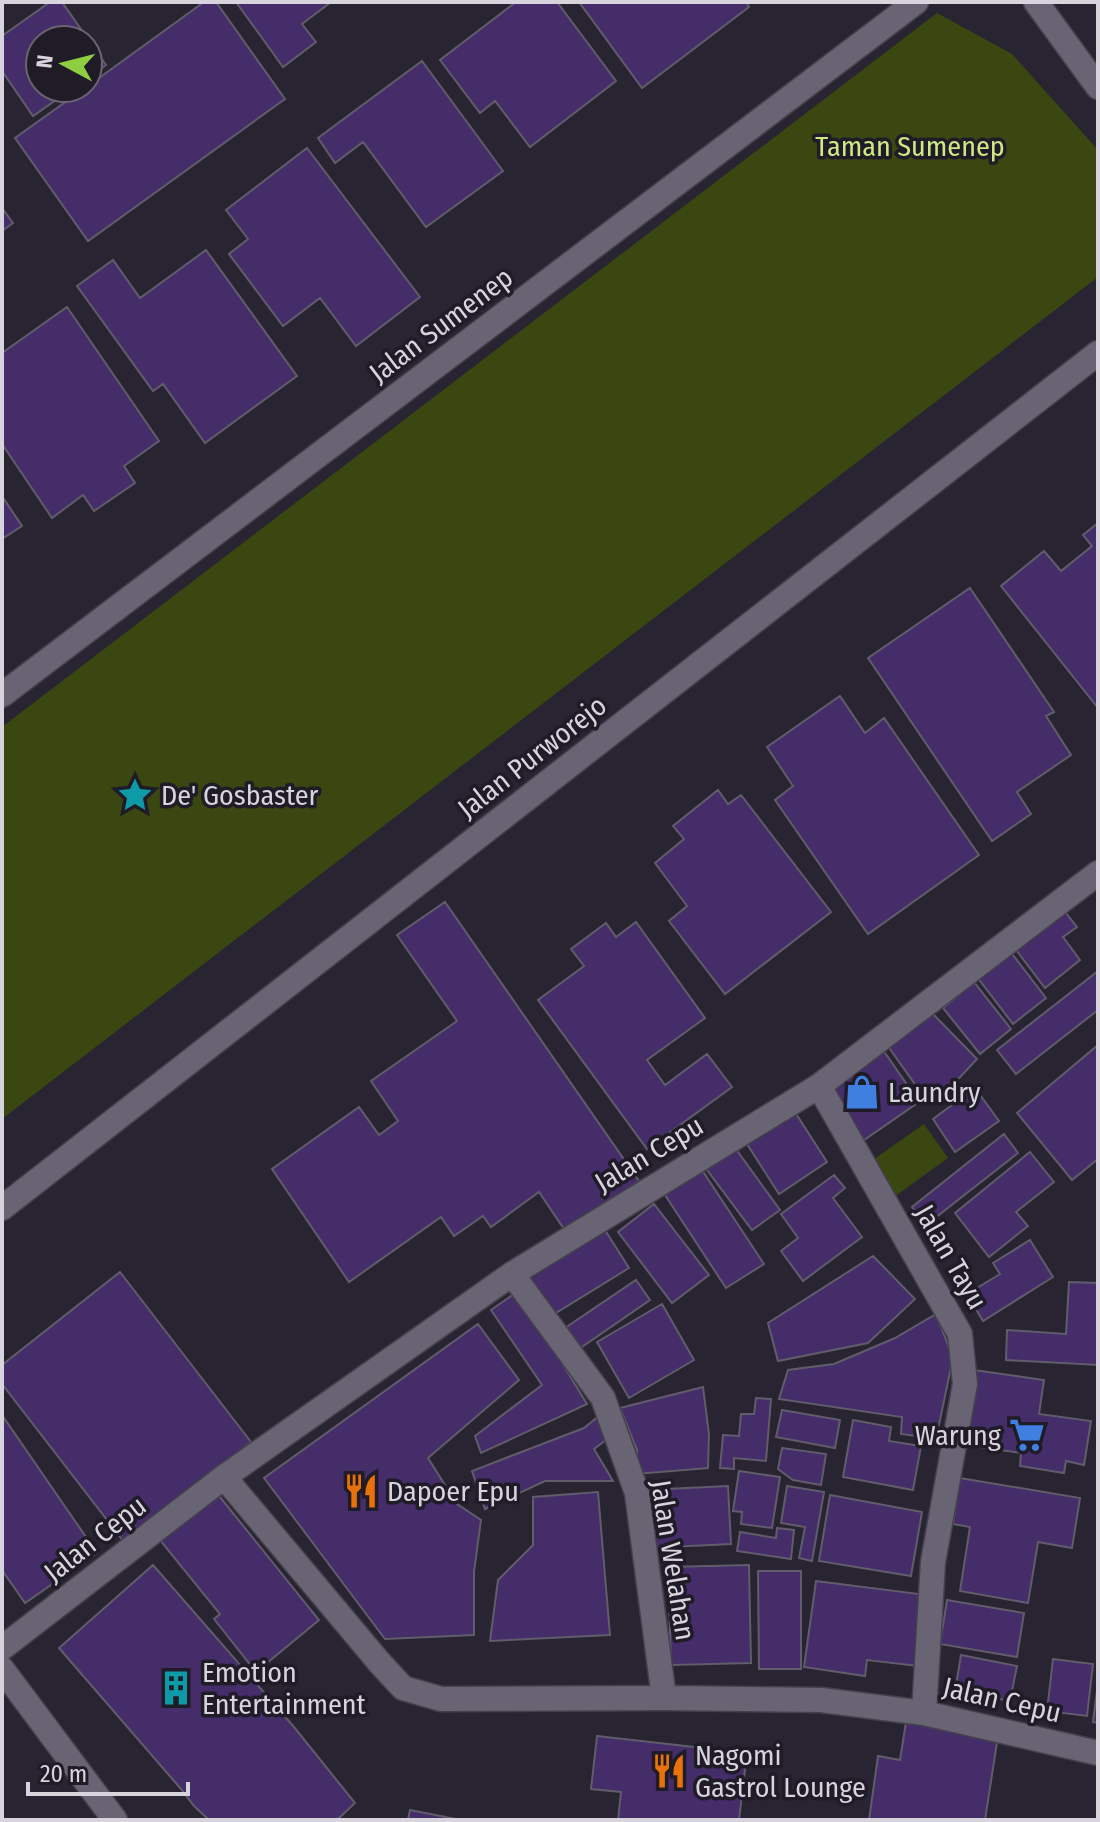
<svg xmlns="http://www.w3.org/2000/svg" width="1100" height="1822" font-family="'Fira Sans Condensed',sans-serif">
<rect width="100%" height="100%" fill="#282431"/>
<path fill="#3b4710" d="M937,13L1012,54L1098,150V277L2,1119V727Z
M924,1124L948,1158L894,1197L870,1162Z"/>
<path fill="#442d69" stroke="#615c6b" stroke-width="2" d="M50,2H62L106,65L88,78V40H40V88H73L33,116L2,71V36Z
M204,2H216L285,99L88,241L15,138L85,88H88V86Z
M236,2H331L302,24L316,42L283,67Z
M516,2H557L616,81L530,147L495,101L480,113L440,60Z
M579,2H746L749,7L642,88Z
M422,61L503,171L426,227L363,142L335,163L318,138Z
M307,148L420,297L356,346L320,298L283,326L229,254L248,239L226,210Z
M2,208L13,223L2,231Z
M206,250L297,376L205,443L163,384L153,391L77,286L113,260L140,298Z
M67,307L159,441L124,466L135,483L94,511L83,495L52,518L2,444V353Z
M2,496L22,526L2,539Z
M1098,523V708L1001,586L1044,551L1061,571L1092,546L1083,535Z
M970,588L1054,712L1046,716L1071,755L1017,792L1031,814L992,841L868,658Z
M840,696L865,733L884,718L979,855L868,934L775,800L793,786L767,747Z
M718,790L728,804L741,795L831,912L725,994L669,921L687,906L655,863L684,839L673,826Z
M445,902L639,1181L566,1232L539,1192L491,1227L483,1216L454,1236L441,1217L349,1282L272,1169L359,1107L379,1135L398,1121L371,1081L457,1021L397,935Z
M1062,908L1077,927L1063,937L1080,960L1045,988L1013,946Z
M636,922L705,1018L647,1060L665,1085L707,1054L732,1087L647,1149L538,1000L584,966L571,949L606,923L616,937Z
M1010,951L1046,998L1013,1024L977,977Z
M1098,971V1010L1016,1074L997,1050Z
M974,982L1011,1029L980,1054L943,1008Z
M931,1012L977,1059L951,1087L924,1097L885,1042Z
M1098,1045V1159L1072,1180L1017,1113Z
M881,1047L919,1102L864,1140L826,1086Z
M975,1088L999,1121L955,1152L933,1119Z
M793,1109L827,1162L779,1194L745,1141Z
M1004,1134L1018,1153L926,1225L912,1207Z
M733,1145L780,1210L752,1230L704,1166Z
M1030,1152L1054,1182L1016,1212L1028,1226L989,1257L955,1213Z
M702,1170L764,1264L726,1288L665,1195Z
M834,1175L845,1188L833,1198L862,1237L803,1281L781,1251L798,1238L781,1214Z
M654,1204L709,1275L672,1303L618,1232Z
M605,1230L629,1268L551,1316L528,1276Z
M1030,1240L1053,1277L983,1321L967,1294L1000,1274L993,1263Z
M873,1256L915,1299L868,1343L778,1361L768,1323Z
M120,1272L251,1442L124,1542L2,1384V1365Z
M636,1280L650,1300L576,1351L562,1330Z
M1069,1282L1098,1283V1365L1006,1360L1007,1330L1066,1334Z
M518,1291L587,1404L481,1453L475,1436L542,1385L491,1310Z
M662,1304L694,1360L629,1398L597,1342Z
M936,1314L953,1358L936,1439L901,1434L902,1417L779,1399L788,1370L834,1364L895,1338Z
M478,1324L519,1380L428,1458L457,1504L481,1520L474,1572V1635L385,1639L264,1478Z
M974,1370L1044,1380L1039,1414L1091,1421L1084,1465L1066,1461L1064,1473L1020,1466L1021,1453L964,1445Z
M703,1387L709,1434L708,1468L636,1474L637,1450L620,1408Z
M756,1398L771,1399L766,1461L734,1458V1469L720,1468L723,1435L739,1436L741,1414H754Z
M782,1410L840,1420L835,1448L776,1437Z
M2,1415L97,1553L25,1603L2,1570Z
M600,1415L607,1439L594,1449L613,1481H545L485,1509L472,1471L584,1428Z
M853,1420L891,1427L889,1441L921,1446L913,1490L843,1477Z
M782,1448L826,1454L821,1485L793,1480L778,1469Z
M739,1471L780,1477L772,1528L741,1524L742,1512L733,1511Z
M960,1478L1080,1498L1072,1548L1038,1542L1028,1603L960,1591L970,1527L953,1524Z
M728,1486L731,1544L648,1548L645,1490Z
M787,1486L824,1492L812,1561L799,1558L805,1527L781,1523Z
M216,1492L319,1620L256,1672L214,1619L220,1614L159,1539Z
M598,1492L610,1635L490,1641L498,1580L533,1545V1497Z
M830,1495L922,1512L911,1576L819,1561Z
M777,1528L794,1530L791,1559L737,1551L740,1532L776,1538Z
M153,1565L294,1727L355,1803L337,1820H209L194,1806L181,1789L59,1648Z
M749,1565L751,1663L671,1665L668,1567Z
M758,1571H801V1669H759Z
M816,1581L927,1595L918,1666L867,1660L865,1676L804,1667Z
M947,1600L1024,1613L1017,1657L940,1644Z
M961,1655L1017,1666L1010,1701L955,1691Z
M1053,1659L1093,1664L1087,1716L1047,1711Z
M1098,1683V1723L1093,1722Z
M906,1722L998,1736L985,1820H869L878,1756L900,1760Z
M597,1736L747,1753L739,1820H618L621,1792L591,1789Z
M410,1810L461,1820H408Z"/>
<g fill="none" stroke-linecap="round" stroke-linejoin="round">
<g stroke="#44414c" stroke-width="27">
<path id="minor" d="M1036,2L1098,87
M2,695L916,2
M819,1086L960,1334L965,1384L933,1562L924,1713
M2,1208L1098,353
M512,1274L603,1398L637,1493L664,1698
M224,1477L379,1662L403,1688L441,1699L664,1698L821,1700L924,1713L1098,1753
M2,1648L224,1477L512,1274L819,1086L1098,873
M2,1669L115,1820"/>
</g>
<use href="#minor" stroke="#686473" stroke-width="24"/>
</g>
<defs>
<g id="sight-bare" transform="scale(2.76)"><path d="M0-6L1.8-2.2L6-1.7L2.9 1.2L3.7 5.4L0 3.3L-3.7 5.4L-2.9 1.2L-6-1.7L-1.8-2.2Z" fill="#0f9aa8" stroke="#1f1b27" stroke-width="2.5" paint-order="stroke"/></g>
<g id="shop-bare" transform="scale(2.76)"><path d="M-5-2.5h2.3a2.7 3.5 0 0 1 5.4 0H5L5.5 6h-11ZM-1.5-2.5h3a1.5 2.3 0 0 0-3 0Z" fill="#3f7fe0" stroke="#1f1b27" stroke-width="2.5" paint-order="stroke"/></g>
<g id="supermarket-bare" transform="scale(2.76)"><path d="M-6-5.5h2.5l.6 2H6L4.5 2H-2.5L-4.4-4H-6ZM-1.5 3.2a1.3 1.3 0 1 0 .1 0ZM3 3.2a1.3 1.3 0 1 0 .1 0Z" fill="#3f7fe0" stroke="#1f1b27" stroke-width="2.5" paint-order="stroke"/></g>
<g id="restaurant-bare" transform="scale(2.76)"><path d="M-5-6h1v4h1v-4h1v4h1v-4h1v5L-1.5 .5V6h-2V.5L-5-1ZM5-6V6H3V1.5H1.5Q1.5-4 5-6Z" fill="#e8710a" stroke="#1f1b27" stroke-width="2.5" paint-order="stroke"/></g>
<g id="building-bare" transform="scale(2.76)"><path d="M-4-6H4V6H1V3H-1V6H-4ZM-2.5-4.3h1.7v1.8h-1.7ZM.8-4.3h1.7v1.8H.8ZM-2.5-1h1.7V.8h-1.7ZM.8-1h1.7V.8H.8Z" fill="#0f9aa8" stroke="#1f1b27" stroke-width="2.5" paint-order="stroke"/></g>
</defs>
<g fill-rule="evenodd">
<use href="#sight-bare" x="135" y="795"/>
<use href="#shop-bare" x="862" y="1092"/>
<use href="#supermarket-bare" x="1027" y="1435"/>
<use href="#restaurant-bare" x="361" y="1491"/>
<use href="#building-bare" x="176" y="1688"/>
<use href="#restaurant-bare" x="669" y="1771"/>
</g>
<g text-anchor="middle" dominant-baseline="central" stroke-width="7" stroke-linejoin="round" paint-order="stroke">
<g font-size="28" fill="#cee983" stroke="#1f1b27">
<text x="910" y="146">Taman Sumenep</text>
</g>
<g font-size="28" fill="#d7d4dd" stroke="#1f1b27">
<text transform="translate(441 325) rotate(-37)">Jalan Sumenep</text>
<text transform="translate(532 757) rotate(-38)">Jalan Purworejo</text>
<text transform="translate(649 1154) rotate(-31)">Jalan Cepu</text>
<text transform="translate(951 1257) rotate(60)">Jalan Tayu</text>
<text transform="translate(95 1539) rotate(-38)">Jalan Cepu</text>
<text transform="translate(673 1560) rotate(81)">Jalan Welahan</text>
<text transform="translate(1002 1700) rotate(13)">Jalan Cepu</text>
</g>
<g font-size="28" fill="#d7d4dd" stroke="#1f1b27" text-anchor="start">
<text x="161" y="795">De' Gosbaster</text>
<text x="888" y="1092">Laundry</text>
<text x="1001" y="1435" text-anchor="end">Warung</text>
<text x="387" y="1491">Dapoer Epu</text>
<text x="202" y="1672">Emotion<tspan x="202" dy="32">Entertainment</tspan></text>
<text x="695" y="1755">Nagomi<tspan x="695" dy="32">Gastrol Lounge</tspan></text>
</g>
</g>
<rect width="1100" height="1822" fill="none" stroke="#d7d4dd" stroke-width="8"/>
<g transform="translate(64 64) rotate(277)"><circle r="38" fill="#1f1b27" stroke="#696570" stroke-width="2"/>
<path d="M0-6L14 30L0 20L-14 30Z" fill="#8fcd41"/>
<text y="-12" font-size="22" font-weight="bold" text-anchor="middle" fill="#d7d4dd">N</text>
</g>
<path d="M28 1782v12h160v-12" fill="none" stroke="#d7d4dd" stroke-width="4"/>
<text x="40" y="1782" font-size="24" fill="#d7d4dd" stroke="#1f1b27" stroke-width="6" paint-order="stroke">20 m</text>
</svg>
